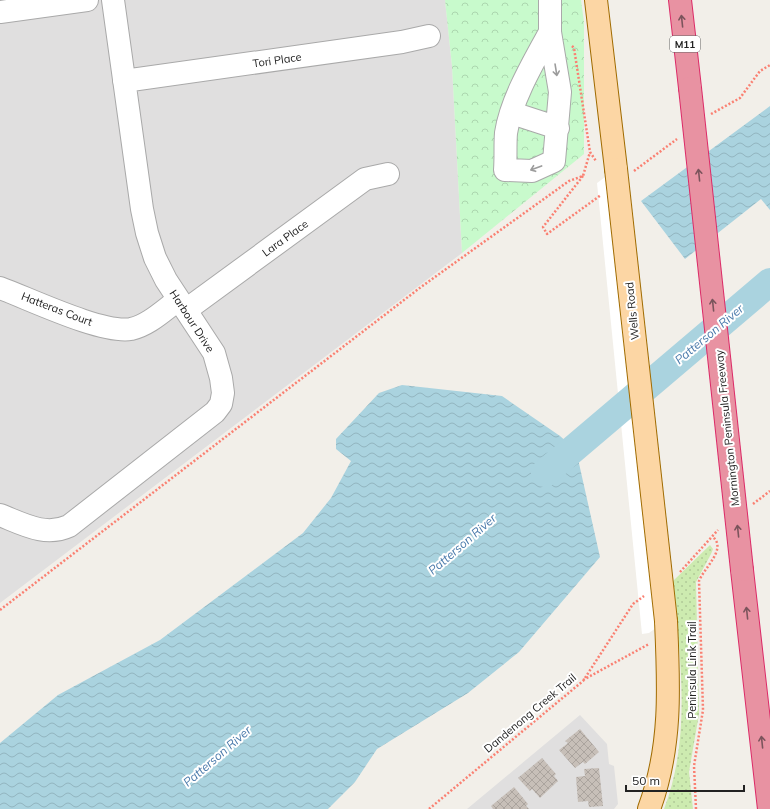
<svg xmlns="http://www.w3.org/2000/svg" width="770" height="809" font-family="Mulish,sans-serif">
<defs>
<pattern id="grass-dots" width="8" height="8" patternUnits="userSpaceOnUse"><rect width="8" height="8" fill="#cdebb0"/><path d="M2 2h.1M6 6h.1" fill="none" stroke="#b0c997" stroke-width="1.8" stroke-linecap="round"/></pattern>
<pattern id="park-crowns" width="20" height="18" patternUnits="userSpaceOnUse"><rect width="20" height="18" fill="#c8facc"/><path d="M2 6a3 3 0 1 1 6 0M12 15a3 3 0 1 1 6 0" fill="none" stroke="#acd6af"/></pattern>
<pattern id="water-waves" width="16" height="10" patternUnits="userSpaceOnUse"><rect width="16" height="10" fill="#aad3df"/><path d="M0 5q4-4 8 0t8 0" fill="none" stroke="#92b5bf"/></pattern>
<pattern id="building-cross-hatch" width="8" height="8" patternUnits="userSpaceOnUse"><rect width="8" height="8" fill="#c7bfb8"/><path d="M0 0l8 8M0 8l8-8" fill="none" stroke="#aba49e"/></pattern>
</defs>
<rect width="100%" height="100%" fill="#f2efe9"/>
<path fill="#e0dfdf" d="M0,0H445L452,66L462,253L0,603Z
M580,715L607,744L609,764L614,766L618,804L614,809H467Z"/>
<path fill="url(#grass-dots)" d="M710,545L713,549L711,554L696,582L699,714L689,772L693,809H664C692,736 680,657 673,581Z"/>
<path fill="url(#park-crowns)" d="M445,0H581L584,22V154L462,253L452,66Z"/>
<path fill="url(#water-waves)" d="M770,106V210L761,199L685,259L641,201Z
M402,385L502,396L560,436L576,450L600,557L519,652L468,693L377,749L355,782L328,809H0V743L58,695L160,640L303,533L331,498L351,461L336,449V439L379,393Z"/>
<path fill="#fff" d="M627,161L674,615L649,633L642,634L597,183Z"/>
<g fill="none" stroke-linecap="round" stroke-linejoin="round">
<path stroke="#aad3df" stroke-width="28" d="M545,473L770,282"/>
</g>
<path fill="url(#building-cross-hatch)" d="M580,729L599,752L585,764L583,762L575,768L559,750L568,743L565,741Z
M542,758L556,774L554,776L558,781L540,798L532,789L530,791L518,778Z
M599,768L603,806L589,807L588,801L578,802L576,777L585,776L584,769Z
M514,787L528,804L526,806L529,809H493L491,806Z"/>
<g fill="none" stroke-linecap="round" stroke-linejoin="round">
<g stroke="#a9a9a9" stroke-width="24">
<path id="minor" d="M550,0V32L560,92L554,161L532,171L505,170C506,157 505,145 506,133C511,100 534,61 550,32
M0,12L87,0
M124,81L402,42L429,36
M512,113L558,128
M0,288C30,299 102,334 131,329C149,325 164,310 178,300
M186,310L365,179L388,174
M0,515C23,524 45,537 69,526L215,412L221,404L223,393L221,378L214,353L166,280L155,258L147,233L142,209L113,0"/>
</g>
<g stroke="#a06b00" stroke-width="24">
<path id="major" d="M596,0L616,169
M649,809C672,747 669,686 666,621"/>
</g>
<g stroke="#dc2a67" stroke-width="24">
<path id="highway" d="M680,0L690,88
M742,570L769,809"/>
</g>
<path stroke="#fa8072" stroke-width="2.5" stroke-dasharray="2 2" stroke-linecap="butt" d="M572,46L574,48L590,152L596,161
M711,114L740,98L760,71L770,65
M634,171L677,139
M583,176L543,227L547,234L601,195
M753,504L770,491
M680,572L718,530
M0,610L421,287L569,181L583,176L590,152
M583,680L649,644
M429,809L583,681L633,604L644,596
M696,809L694,766L703,710L699,581C704,568 727,549 713,537"/>
<use href="#minor" stroke="#fff" stroke-width="22"/>
<use href="#major" stroke="#fcd6a4" stroke-width="22"/>
<use href="#highway" stroke="#e892a2" stroke-width="22"/>
<g stroke="#a06b00" stroke-width="24" stroke-linecap="butt">
<path id="major-bridge" d="M616,169L666,621"/>
</g>
<g stroke="#dc2a67" stroke-width="24" stroke-linecap="butt">
<path id="highway-bridge" d="M690,88L742,570"/>
</g>
<use href="#major-bridge" stroke="#fcd6a4" stroke-width="22"/>
<use href="#highway-bridge" stroke="#e892a2" stroke-width="22"/>
</g>
<defs><path id="oneway-shaft" d="M-6 0H5M1.5-3L5.5 0L1.5 3" fill="none" stroke-width="1.6" stroke-linecap="round" stroke-linejoin="round"/></defs>
<g stroke="#7b545c">
<use href="#oneway-shaft" transform="translate(682 21) rotate(-96)"/>
<use href="#oneway-shaft" transform="translate(699 175) rotate(-96)"/>
<use href="#oneway-shaft" transform="translate(713 305) rotate(-96)"/>
<use href="#oneway-shaft" transform="translate(738 531) rotate(-96)"/>
<use href="#oneway-shaft" transform="translate(747 613) rotate(-96)"/>
<use href="#oneway-shaft" transform="translate(762 742) rotate(-96)"/>
</g>
<g stroke="#9c9c9c">
<use href="#oneway-shaft" transform="translate(556 70) rotate(81)"/>
<use href="#oneway-shaft" transform="translate(536 168) rotate(160)"/>
</g>
<g text-anchor="middle" dominant-baseline="central" stroke-width="4" stroke-linejoin="round" paint-order="stroke">
<rect fill="#fff" stroke="#646464" stroke-width="1" x="670" y="36" width="30" height="16" rx="3"/>
<g font-size="10" font-weight="bold" fill="#222">
<text x="685" y="44">M11</text>
</g>
<g font-size="11" fill="#222" stroke="#fff">
<text transform="translate(277 60) rotate(-8)">Tori Place</text>
<text transform="translate(285 238) rotate(-36)">Lara Place</text>
<text transform="translate(57 309) rotate(21)">Hatteras Court</text>
<text transform="translate(632 311) rotate(-96)">Wells Road</text>
<text transform="translate(192 321) rotate(57)">Harbour Drive</text>
<text transform="translate(727 428) rotate(-96)">Mornington Peninsula Freeway</text>
<text transform="translate(692 670) rotate(-90)">Peninsula Link Trail</text>
<text transform="translate(530 713) rotate(-40)">Dandenong Creek Trail</text>
</g>
<g font-size="12" font-style="italic" fill="#4a7aab" stroke="#fff">
<text transform="translate(709 334) rotate(-40)">Patterson River</text>
<text transform="translate(462 544) rotate(-41)">Patterson River</text>
<text transform="translate(217 756) rotate(-41)">Patterson River</text>
</g>
</g>
<path d="M626 785v6h118v-6" fill="none" stroke="#222222" stroke-width="2"/>
<text x="632" y="785" font-size="12" fill="#222222" stroke="#ffffff" stroke-width="3" paint-order="stroke">50 m</text>
</svg>
